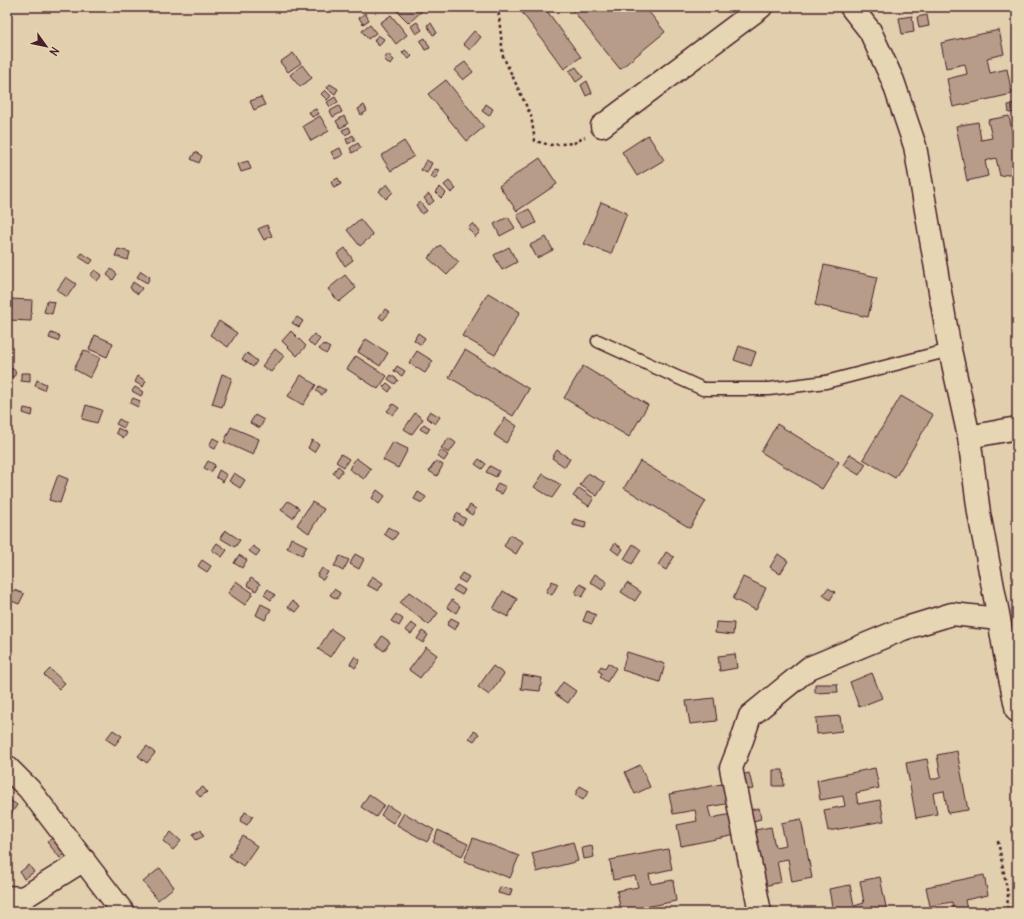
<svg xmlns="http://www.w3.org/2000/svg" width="1024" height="919" font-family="Delius,sans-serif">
<rect width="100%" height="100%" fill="#e1cfae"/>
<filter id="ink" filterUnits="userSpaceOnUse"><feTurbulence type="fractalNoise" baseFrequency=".025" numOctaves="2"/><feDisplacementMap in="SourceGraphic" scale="8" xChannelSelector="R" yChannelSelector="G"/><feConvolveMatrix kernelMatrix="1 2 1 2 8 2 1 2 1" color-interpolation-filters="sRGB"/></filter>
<g filter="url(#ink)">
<path fill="#b79d89" stroke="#4a1f2b" d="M401,7H426L409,23L397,11Z
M518,7H544L581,57L564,69Z
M570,7H645L665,32L620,69Z
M957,7H972V10L957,11Z
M365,13L369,20L363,24L359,18Z
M391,15L407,35L396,44L380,23Z
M927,15L929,26L919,28L917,17Z
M912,16L914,32L902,34L899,18Z
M417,22L422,30L416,34L411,26Z
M431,23L437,33L433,35L427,25Z
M370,25L376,33L368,39L362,31Z
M999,30L1004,54L987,58L990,73L1007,69L1012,94L953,107L947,79L967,74L965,64L946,68L941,43Z
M474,31L481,37L470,50L463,44Z
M378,35L384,39L379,46L374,41Z
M425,38L430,48L425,50L420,41Z
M405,50L412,56L409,59L402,53Z
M293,53L301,63L288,72L280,62Z
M388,54L394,60L390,65L384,59Z
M465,62L473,72L463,80L454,70Z
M302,65L312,78L300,87L290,75Z
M576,67L583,77L576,82L569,71Z
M446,80L484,127L467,141L428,94Z
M587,81L592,93L586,96L581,85Z
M330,84L338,89L335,94L327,88Z
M325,90L331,96L327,100L321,94Z
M261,97L265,105L254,110L250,101Z
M335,97L338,102L330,107L327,102Z
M486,104L493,109L489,116L482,111Z
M1017,104V112L1009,113L1008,105Z
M364,105L367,111L361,115L358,109Z
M339,106L342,112L333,117L330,111Z
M316,109L319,114L312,117L309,112Z
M320,116L329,131L311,141L303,126Z
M344,116L348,124L340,128L336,121Z
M1009,116L1017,157V172L1000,176L996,158L985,161L988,176L967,181L956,126L978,122L981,140L992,138L988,120Z
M349,127L351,132L345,135L342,130Z
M353,135L355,140L348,144L346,139Z
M648,135L664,160L637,176L622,152Z
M404,141L414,156L391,171L381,156Z
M358,143L361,148L352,153L350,148Z
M340,148L343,155L335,159L331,152Z
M195,152L202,156L199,163L191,159Z
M540,158L557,184L517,211L499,186Z
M426,160L432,163L427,173L421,170Z
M248,161L251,169L241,172L238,164Z
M435,169L440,170L435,179L431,177Z
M338,178L341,184L334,188L331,182Z
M449,181L456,189L451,193L444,185Z
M387,184L393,192L386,199L379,191Z
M440,187L446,193L441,198L435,192Z
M429,194L434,201L429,205L424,198Z
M420,202L427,211L422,214L416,205Z
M601,202L627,213L611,254L584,244Z
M529,209L536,223L524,229L517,215Z
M508,217L515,228L500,236L494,224Z
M360,219L373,235L360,246L347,230Z
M473,223L480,232L475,237L468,228Z
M267,225L272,236L264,240L258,229Z
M546,237L553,250L537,258L530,245Z
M440,245L459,262L447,275L428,258Z
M509,247L517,262L502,270L494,255Z
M345,248L353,260L345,266L337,254Z
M118,249L130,252L128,260L115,256Z
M82,253L93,260L90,264L79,257Z
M824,265L877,277L868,317L815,305Z
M111,269L117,274L113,280L107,275Z
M95,270L102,275L97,281L90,275Z
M141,271L150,277L147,283L137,277Z
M345,275L356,288L339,302L328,289Z
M66,277L76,284L67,297L57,290Z
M133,282L142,288L138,294L130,288Z
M488,293L520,312L495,355L462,336Z
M9,299L32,300L31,321L8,320Z
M47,301L55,302L52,314L44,312Z
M385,309L390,312L383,320L379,317Z
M297,317L303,321L299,327L292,323Z
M219,321L237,333L228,347L210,335Z
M291,331L306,346L297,356L282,341Z
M51,333L60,336L58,341L49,338Z
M418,333L425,338L421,345L414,340Z
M314,334L320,339L314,347L308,341Z
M95,335L113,343L107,357L89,349Z
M366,339L388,353L380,366L358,352Z
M323,344L330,348L326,354L319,349Z
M739,346L756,352L751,366L734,360Z
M275,349L284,356L271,372L262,366Z
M84,350L100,358L90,378L74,369Z
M465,350L529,389L513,416L449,377Z
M417,351L433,361L425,373L409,363Z
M247,353L257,361L253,367L242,359Z
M356,356L387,376L378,389L347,369Z
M397,366L405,371L402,376L394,371Z
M583,366L648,405L629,437L564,398Z
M6.5 373a4.5 4.5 0 1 1 9 0a4.5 4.5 0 1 1-9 0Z
M21,373H30V382L21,381Z
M222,374L232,378L222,407L212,404Z
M301,375L316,385L303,405L288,396Z
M391,375L398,380L395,384L388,379Z
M138,376L146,381L143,387L135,382Z
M37,380L46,384L44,390L35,386Z
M387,383L392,387L389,392L383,387Z
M319,386L326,390L322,395L316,391Z
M135,387L143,392L141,396L132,391Z
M901,396L933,415L895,478L863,459Z
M133,398L140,401L138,407L130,403Z
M393,404L399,408L393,415L387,411Z
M86,405L102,410L97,423L82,419Z
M24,408L33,410L32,416L23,413Z
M430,411L440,417L435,424L426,417Z
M415,413L423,419L412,434L404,429Z
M255,415L264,420L260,428L250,423Z
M505,418L517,426L506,443L494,435Z
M119,419L126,423L124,428L116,424Z
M424,424L430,428L427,433L420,429Z
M777,424L839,462L822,489L761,452Z
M231,427L259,439L253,455L224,442Z
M118,428L127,433L124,438L116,433Z
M213,438L219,441L215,449L209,446Z
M449,438L456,443L449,453L441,448Z
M312,440L319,444L314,452L308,448Z
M393,442L408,449L398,468L383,460Z
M441,450L448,455L444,461L437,456Z
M557,450L570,459L565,467L552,458Z
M341,454L349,459L344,467L336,462Z
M850,454L866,464L859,475L843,465Z
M356,458L371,469L364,479L349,469Z
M479,459L486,464L482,469L475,464Z
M208,461L215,465L211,472L204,468Z
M436,461L443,465L437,476L429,471Z
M640,461L706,501L690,528L624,488Z
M338,466L343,470L338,477L333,473Z
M490,466L499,471L496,477L486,472Z
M219,470L227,475L223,482L216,477Z
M234,473L245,480L240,488L229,481Z
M588,473L605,483L597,496L580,485Z
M543,474L561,485L552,498L534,487Z
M58,475L68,479L60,503L49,500Z
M498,483L506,487L502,494L494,491Z
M579,488L594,498L589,506L573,496Z
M377,490L385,496L379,504L372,498Z
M418,492L426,497L422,503L414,499Z
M288,501L299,508L293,518L281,510Z
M312,502L324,509L309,533L297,525Z
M470,505L476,509L472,515L466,511Z
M457,513L466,519L462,525L453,520Z
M574,519L586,522L585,528L573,525Z
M388,527L398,533L393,540L384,534Z
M225,530L240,540L235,547L220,538Z
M510,535L523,542L516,554L504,546Z
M291,538L307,546L302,555L287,548Z
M217,543L227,550L222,557L212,550Z
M615,543L623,549L619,555L611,549Z
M633,544L641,550L632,564L624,559Z
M253,546L260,551L256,556L249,551Z
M666,552L674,557L666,570L658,565Z
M355,554L364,559L359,569L350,564Z
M778,554L788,561L780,574L770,567Z
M239,555L247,560L242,568L234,563Z
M340,556L349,560L343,571L334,566Z
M202,560L211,566L207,572L198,566Z
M322,568L328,572L323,580L317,576Z
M462,573L469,577L465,583L458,579Z
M595,574L607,582L602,590L590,582Z
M372,576L383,583L378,591L367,585Z
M743,577L766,588L756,610L733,599Z
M251,578L260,584L256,591L247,585Z
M236,581L253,593L245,605L228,593Z
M552,581L558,584L552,595L546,592Z
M627,583L641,592L635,601L621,592Z
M580,584L587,588L582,597L575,593Z
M457,585L465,590L462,595L453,590Z
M828,588L835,592L830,600L823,595Z
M268,589L275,595L271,600L264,595Z
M334,589L340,593L337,599L330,595Z
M14,590L24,594L19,604L9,600Z
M503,591L517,599L508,617L493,609Z
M409,592L438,613L429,625L400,603Z
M452,600L460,606L456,613L447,607Z
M292,601L300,607L296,612L288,607Z
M261,604L271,609L265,620L256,615Z
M587,611L596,615L592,624L583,621Z
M396,614L403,619L399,626L391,621Z
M451,618L459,622L455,630L447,625Z
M716,622L734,623L733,635L715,633Z
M411,623L417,627L411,634L405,630Z
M331,629L343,637L330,657L318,649Z
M422,631L428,635L423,643L417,639Z
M382,636L390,642L384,651L376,645Z
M426,647L437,655L420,678L409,670Z
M627,652L665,664L660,682L622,670Z
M735,654L737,668L720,671L718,656Z
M355,656L360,660L355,668L350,664Z
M608,663L616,668L607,682L600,677L602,673L598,671L601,666L605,668Z
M493,666L504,674L489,695L478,687Z
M50,669L65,683L59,689L44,675Z
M872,673L882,698L859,707L850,682Z
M523,675L542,678L540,691L521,689Z
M563,682L576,691L568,703L555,694Z
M815,684H837L838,692L815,693Z
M714,698L717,721L690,724L686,701Z
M840,716L842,731L817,734L816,718Z
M113,730L122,736L115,745L106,739Z
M474,731L479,734L474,741L469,738Z
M147,746L155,753L147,763L138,756Z
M957,751L968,810L948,813L944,791L933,793L937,814L916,818L906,763L927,759L931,779H936L941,777L937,755Z
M640,765L650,787L635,794L625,772Z
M875,768L879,788L856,793L858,804L880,800L884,821L828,831L824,810L845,806L843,796L820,800L817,780Z
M773,770H783L784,786H773Z
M749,773L753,789L741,791L738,776Z
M727,783L731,803L708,807L711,818L732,814L736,835L681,846L677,825L697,821L695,810L673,814L669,794Z
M580,786L589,791L583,800L575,795Z
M203,787L207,792L200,797L196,792Z
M369,794L384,805L376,817L361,807Z
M7,798L17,805L7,820Z
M387,805L400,813L393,823L381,815Z
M759,808L761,819L749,822L746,811Z
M245,812L253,816L247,825L240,821Z
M404,813L434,830L427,842L397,825Z
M801,819L812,878L792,882L788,859L777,861L781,882L760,887L750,831L771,827L775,847L786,845L781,823Z
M201,830L204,836L196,840L193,834Z
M438,830L468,844L462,856L433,842Z
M171,832L181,841L173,850L163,841Z
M55,836L67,852L60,858L47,842Z
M243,836L257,846L243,866L229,856Z
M473,838L519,856L510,878L464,861Z
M573,842L578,861L537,872L532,853Z
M592,846L594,857L584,859L582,848Z
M668,849L672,869L649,874L651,884L673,880L676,901L621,912L617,891L638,887L635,876L613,880L610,860Z
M29,865L34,872L24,879L20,872Z
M160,868L174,887L158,900L143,882Z
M984,875L988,895L965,900L967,910L989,906L990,912H954L952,902L930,906L926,887Z
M880,877L887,912H833L829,889L850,885L854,906L864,903L860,881Z
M500,887L512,889L510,896L498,893Z
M754,906L756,912H722Z
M577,909L578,912H551Z"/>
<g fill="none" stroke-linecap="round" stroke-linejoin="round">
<g stroke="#4a1f2b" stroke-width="15">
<path id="lane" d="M598,341L703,389H769L826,382L950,350"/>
</g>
<g stroke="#4a1f2b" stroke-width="25">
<path id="street" d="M851,7L870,31L893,81L915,146L950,350L969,437L979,513L999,619L1005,654L1017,711
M602,126L761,7
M969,437L1017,428
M7,767L29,789L123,912
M7,897L23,898L84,860
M760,912L731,768L742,740L750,716L809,668L903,629L952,614L999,619"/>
</g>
<path stroke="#4a1f2b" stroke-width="2.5" stroke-dasharray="3 3" stroke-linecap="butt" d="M498,7L503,56L531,116L535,141L550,145L574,143L585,137
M998,841L1008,895L1007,912"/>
<use href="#lane" stroke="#e7d6b3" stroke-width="12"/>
<use href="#street" stroke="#e7d6b3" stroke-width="22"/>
</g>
</g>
<rect width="1024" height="919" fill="none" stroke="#e7d6b3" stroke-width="24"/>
<rect x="12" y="12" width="1000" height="895" fill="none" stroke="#4a1f2b" stroke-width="1.5" filter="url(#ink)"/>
<g transform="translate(46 46) rotate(123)" stroke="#e7d6b3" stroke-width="3" paint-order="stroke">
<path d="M0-3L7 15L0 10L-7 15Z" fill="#4a1f2b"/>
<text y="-6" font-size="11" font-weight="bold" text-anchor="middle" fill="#4a1f2b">N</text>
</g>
</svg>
